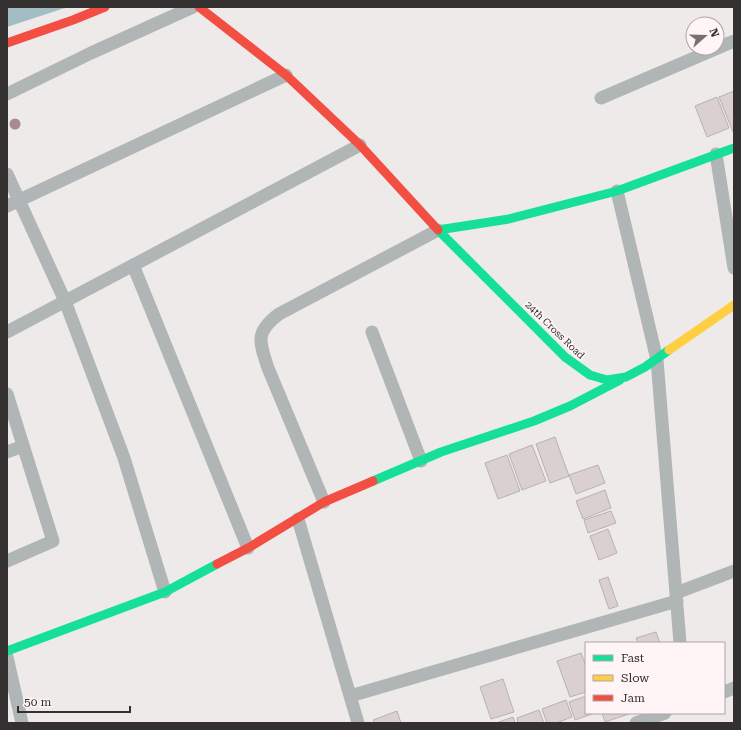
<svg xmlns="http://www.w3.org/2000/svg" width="741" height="730" font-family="'Roboto Serif',serif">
<rect width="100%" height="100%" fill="#efeaea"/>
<path fill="#a2bec4" d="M7,7H68L7,27Z"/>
<path fill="#dacfd1" stroke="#b7b3b3" d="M734,91V132H733L719,97Z
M717,97L729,128L707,137L695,106Z
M555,437L569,476L550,483L536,444Z
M532,445L546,481L522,490L509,454Z
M507,455L520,491L498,499L485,463Z
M598,465L605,483L576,494L569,475Z
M605,490L611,508L583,519L576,501Z
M611,511L616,523L588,533L584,520Z
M608,529L617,553L599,560L590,536Z
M608,577L618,606L609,609L599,580Z
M656,632L660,643H638L636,638Z
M581,653L586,666V692L570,697L557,661Z
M503,679L514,712L491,719L480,687Z
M586,696V713H595L575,720L569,702Z
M566,700L572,717L556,723H547L542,709Z
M539,710L544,723H518L517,718Z
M397,711L401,723H375L373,720Z
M602,713H628L629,714L605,722Z
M513,717L515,723H496Z"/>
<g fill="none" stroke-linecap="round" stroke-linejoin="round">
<path stroke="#b0b5b6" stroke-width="13" d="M7,94L91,53L193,7
M601,98L734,41
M716,154L734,268
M7,174L65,301L124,458L165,592
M617,191L657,360L680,643
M7,206L286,75
M133,265L248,548
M7,332L360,145
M372,332L421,461
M7,394L53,541L7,561
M7,452L23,446
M324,502L268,368C259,341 255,332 279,314L438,230
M298,519L358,723
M676,593L734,571
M7,657L22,723
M724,692L734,688
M350,696L677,601
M636,723L665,713"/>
<path stroke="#16e098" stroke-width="9" d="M438,230L565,357L590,375L607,380L626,377L645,367L669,350
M438,230L509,219L617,191L734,148
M373,481L441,452L534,421L570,406L620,380
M7,651L165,592L217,564"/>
<path stroke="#ffcf43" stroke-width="9" d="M669,350L734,305"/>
<path stroke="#f24e42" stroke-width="9" d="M199,7L286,75L360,145L438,230
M7,43L73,20L105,7
M217,564L248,548L324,502L373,481"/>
</g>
<circle fill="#aa8a91" cx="15" cy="124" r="5.5"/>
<g text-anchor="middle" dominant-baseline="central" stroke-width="3.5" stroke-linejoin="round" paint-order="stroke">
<g font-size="10" fill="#343030" stroke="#fff4f6">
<text transform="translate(555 330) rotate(44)">24th Cross Road</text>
</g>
</g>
<rect width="741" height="730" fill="none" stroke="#343030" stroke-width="16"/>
<rect x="585" y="642" width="140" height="72" fill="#fff4f6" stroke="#aea6a7"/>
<rect x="593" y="655" width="20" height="6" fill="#16e098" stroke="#aea6a7"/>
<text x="621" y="662" font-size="12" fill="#343030">Fast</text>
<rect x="593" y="675" width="20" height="6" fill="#ffcf43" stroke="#aea6a7"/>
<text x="621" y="682" font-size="12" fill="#343030">Slow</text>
<rect x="593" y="695" width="20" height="6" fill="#f24e42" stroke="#aea6a7"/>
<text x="621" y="702" font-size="12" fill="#343030">Jam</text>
<g transform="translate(705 36) rotate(70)"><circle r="19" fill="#fff4f6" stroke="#aea6a7"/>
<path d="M0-3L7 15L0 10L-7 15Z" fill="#757171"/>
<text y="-6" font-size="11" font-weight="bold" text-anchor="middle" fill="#343030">N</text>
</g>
<path d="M18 706v6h112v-6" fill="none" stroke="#343030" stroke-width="2"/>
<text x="24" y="706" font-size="12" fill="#343030" stroke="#fff4f6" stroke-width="3" paint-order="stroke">50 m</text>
</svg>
